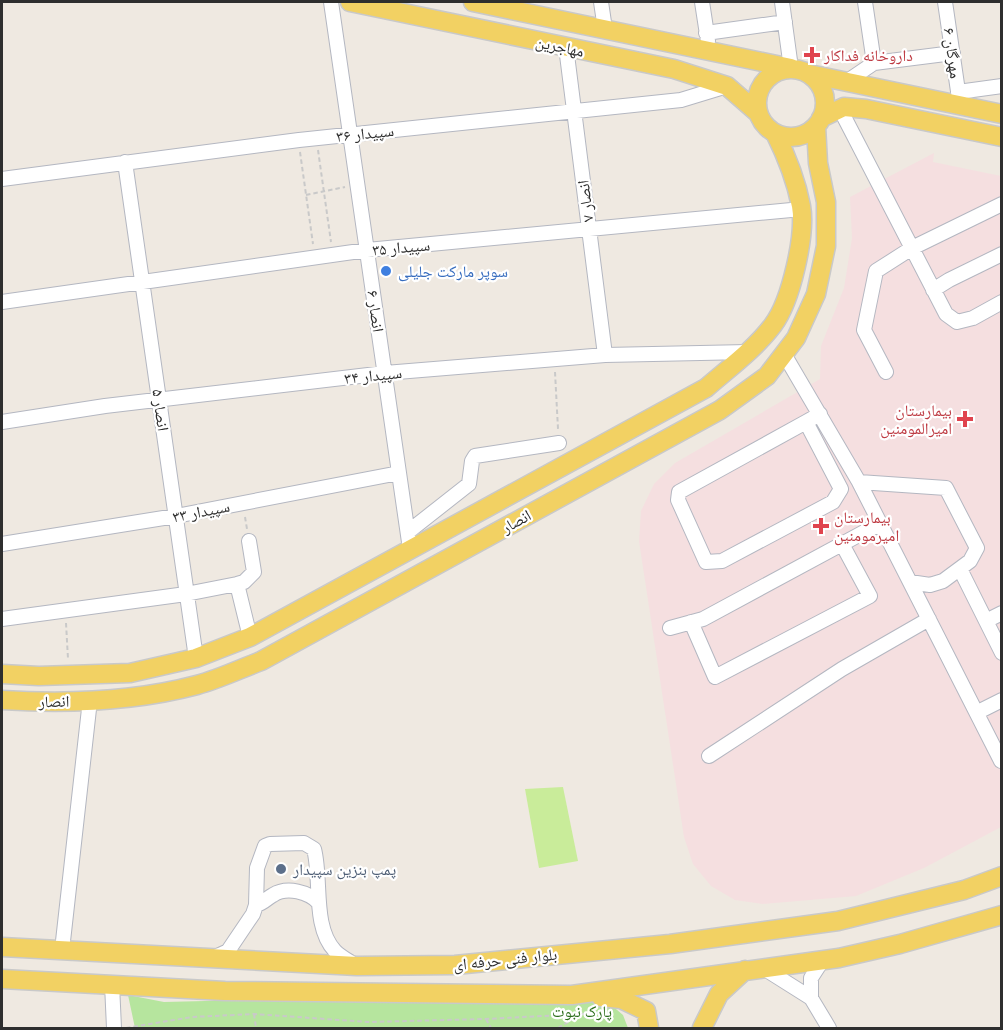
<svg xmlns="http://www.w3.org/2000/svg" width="1003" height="1030" font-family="'Golos Text','Noto Naskh Arabic',sans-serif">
<rect width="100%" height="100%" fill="#efe9e1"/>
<path fill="#f5dfe0" d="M934,153L933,162L1001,176V827L924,868L856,896L763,904L735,900L711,886L693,864L684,837L639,541L641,511L654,484L675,463L820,379L821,346L844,288L852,238L850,197Z"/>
<path fill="#b6e59e" d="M596,992L623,1015L628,1028H135L128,995L164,1002Z"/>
<path fill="#c9ec9a" d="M563,787L578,861L539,868L525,789Z"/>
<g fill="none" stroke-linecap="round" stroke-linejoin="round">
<g stroke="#b4b7c1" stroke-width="16">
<path id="minor" d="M331,2L410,549
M601,2L605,29
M702,2L708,41
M782,2L791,68
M865,2L874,63
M945,2L960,105
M706,33L785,22
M566,47L605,355
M846,82L874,63L953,53
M958,92L1002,86
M840,109L946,314L957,322L973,318L1002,302
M125,162L196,658
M2,179L299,140L681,100L727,86
M933,290L949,280L1002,254
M2,302L367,250L802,209
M784,354L859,482L1001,761
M886,372L864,330L876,271L912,248L1002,204
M2,422L105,406L385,373L605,355L748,352
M806,422L841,489L833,502L722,561L706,562L678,500L679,492L806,422L820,414
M859,482L946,488L977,548L970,561L943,581L930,585L910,582
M408,532L469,484L472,461L475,456L559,443
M2,544L176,516L399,473
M960,569L1002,653
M237,584L250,637
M2,619L186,594L237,584L244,582L254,572L249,541
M986,621L1002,613
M691,622L715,677L870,596L842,544
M670,628L703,619L879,524
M978,712L1002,700
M709,756L842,669L929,619
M256,905C264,903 267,898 273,895C287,886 309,892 319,903
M62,950L90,700
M215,957L228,951L253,914L256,905L257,868L265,846L270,844L304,843L314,849C322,879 312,927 335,951C341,957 349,961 355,965
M765,969L811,998L829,1028
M112,984L114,1028
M811,998V978L822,961L828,960"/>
</g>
<g stroke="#c9c9c9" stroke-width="21">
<path id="major" d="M350,2L674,69L727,86L758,113
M473,2L791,68
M757 103a34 34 0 1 1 68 0a34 34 0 1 1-68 0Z
M809,74L1002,114
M821,118L844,107L866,109L1002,137
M2,674L39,676L130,673L196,658L250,637L706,388C729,368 755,349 773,325C791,301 806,235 801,206C796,180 787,157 775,133
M2,700C68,704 133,702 197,685C219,679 240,669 261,661L720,410L767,376L796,338L816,294L826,246V202L818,163L816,126
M2,947L357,966L455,965L670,944L838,921L964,890L1002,876
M2,979L225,991L572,995L839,958L900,944L1002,915
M601,997L621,999L646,1011L649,1028
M702,1028L719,994L745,970"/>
</g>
<path stroke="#c9c9c9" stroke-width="2" stroke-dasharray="4.5 3" stroke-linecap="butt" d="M318,150L331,242
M300,152L313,244
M306,195L345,187
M555,372L558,429
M245,517L247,529
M66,623L68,659
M254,1014L256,1028
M486,1019L491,1028
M126,1028L192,1017L254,1014L368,1022L486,1019L599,1013
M558,1028L578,1016"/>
<use href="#minor" stroke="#fff" stroke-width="14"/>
<use href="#major" stroke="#f2d163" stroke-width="18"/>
</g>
<g fill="#e0444e" stroke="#fff" stroke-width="2">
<path d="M809 46h6v6h6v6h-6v6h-6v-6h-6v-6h6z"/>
<path d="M962 410h6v6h6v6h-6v6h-6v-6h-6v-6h6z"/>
<path d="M818 517h6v6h6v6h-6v6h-6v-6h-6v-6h6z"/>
</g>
<circle fill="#3f7fe0" stroke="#fff" stroke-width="2" cx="386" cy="271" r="6"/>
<circle fill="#5c6f8a" stroke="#fff" stroke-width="2" cx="281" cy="869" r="6"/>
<g text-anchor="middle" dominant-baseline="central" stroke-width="4.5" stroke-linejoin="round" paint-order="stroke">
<g font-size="16" fill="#2e2e2e" stroke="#fff">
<text transform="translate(560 46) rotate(12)">مهاجرین</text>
<text transform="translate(953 53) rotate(82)">مهرگان ۶</text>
<text transform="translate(365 133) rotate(-6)">سپیدار ۳۶</text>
<text transform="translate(585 201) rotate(-97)">انصار ۷</text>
<text transform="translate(401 247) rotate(-5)">سپیدار ۳۵</text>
<text transform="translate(376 311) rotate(82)">انصار ۶</text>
<text transform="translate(373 375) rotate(-6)">سپیدار ۳۴</text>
<text transform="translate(161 410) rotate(82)">انصار ۵</text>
<text transform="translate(201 511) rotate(-11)">سپیدار ۳۳</text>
<text transform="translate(516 521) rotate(-29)">انصار</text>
<text transform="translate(54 701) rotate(-1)">انصار</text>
<text transform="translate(505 959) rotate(-6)">بلوار فنی حرفه ای</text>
</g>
<g font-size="16" fill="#be3a42" stroke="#fff" text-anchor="start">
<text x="824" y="55">داروخانه فداکار</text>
<text x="952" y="410" text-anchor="end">بیمارستان<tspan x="952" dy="18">امیرالمومنین</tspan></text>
<text x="834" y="517">بیمارستان<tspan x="834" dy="18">امیرمومنین</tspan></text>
</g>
<g font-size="16" fill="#366cbe" stroke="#fff" text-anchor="start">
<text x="398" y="271">سوپر مارکت جلیلی</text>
</g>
<g font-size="16" fill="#4e5e75" stroke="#fff" text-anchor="start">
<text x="293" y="869">پمپ بنزین سپیدار</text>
</g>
<g font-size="16" fill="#2c6e1b" stroke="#fff">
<text x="582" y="1011">پارک نبوت</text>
</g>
</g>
<rect width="1003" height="1030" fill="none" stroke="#2e2e2e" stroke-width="6"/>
</svg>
